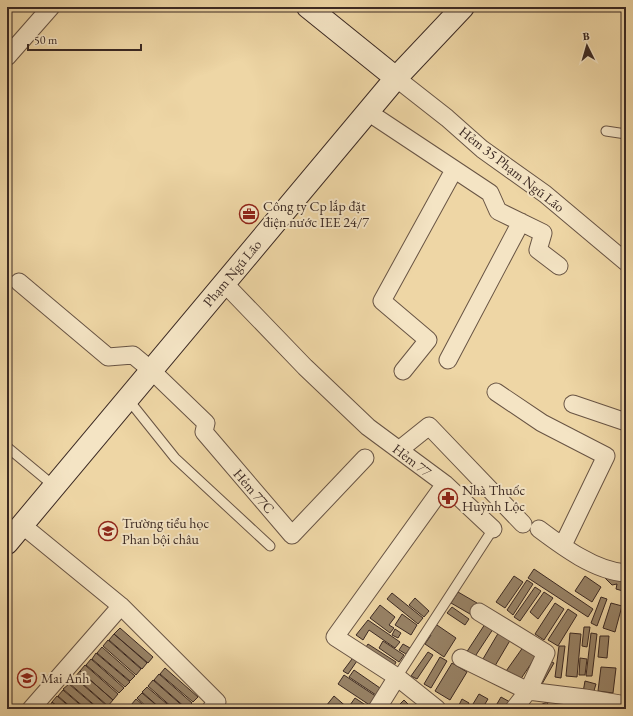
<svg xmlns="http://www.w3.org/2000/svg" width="633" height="716" font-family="'EB Garamond',serif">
<rect width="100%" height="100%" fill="#eed6a5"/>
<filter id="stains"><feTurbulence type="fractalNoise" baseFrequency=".005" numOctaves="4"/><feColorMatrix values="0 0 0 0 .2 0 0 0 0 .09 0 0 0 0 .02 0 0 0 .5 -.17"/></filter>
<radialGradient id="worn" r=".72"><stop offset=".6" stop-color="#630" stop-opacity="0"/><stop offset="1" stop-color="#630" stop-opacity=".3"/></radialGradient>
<path fill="#988367" stroke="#3b2923" d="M534,569L593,609L588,617L528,578Z
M607,574L625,578L623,591L616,589L617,584L612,585L604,577Z
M514,576L523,582L505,608L496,602Z
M585,576L601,587L592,602L575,591Z
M527,580L533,584L513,615L507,610Z
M535,587L541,591L520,621L514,617Z
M458,592L477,603L470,614L451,603Z
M544,592L553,598L538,619L530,612Z
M392,593L423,618L418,624L387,599Z
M601,597L607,599L597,626L591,623Z
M415,598L429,611L424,617L409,605Z
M555,603L564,609L544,640L535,634Z
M611,603L622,606L615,632L603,628Z
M380,605L395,617L389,625L394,628L390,633L370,618Z
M452,607L469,619L465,625L447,613Z
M568,609L577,615L558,646L548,640Z
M402,614L417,625L411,635L395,625Z
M489,618L497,623L474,658L466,653Z
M368,620L400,642L395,648L369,630L363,640L356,635Z
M434,623L456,638L444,657L425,644L431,635L428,633Z
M503,625L515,632L492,671L480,664Z
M584,627H590L587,647L582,646Z
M120,628L153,657L148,663L114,634Z
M395,629L401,633L398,638L392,635Z
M570,633L581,634L577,677L566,676Z
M591,633L597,634L592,676H586Z
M114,634L147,663L142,669L109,640Z
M600,636H609L607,658L598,657Z
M108,640L141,669L136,675L103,646Z
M383,641L404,655L399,662L379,648Z
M526,643L539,652L518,683L504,674Z
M368,644L396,662L393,668L364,650Z
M403,644L410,648L406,654L399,650Z
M559,646H565L561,678L555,677Z
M102,647L135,676L130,681L97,653Z
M428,652L433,655L417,679L411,676Z
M96,653L130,682L125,687L92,659Z
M355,655L359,658L348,674L343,671Z
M440,657L447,661L431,688L424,684Z
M580,658L587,659L585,675H579Z
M91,659L124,688L119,693L86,665Z
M548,660L554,663L542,684L536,681Z
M452,663L467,672L450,700L435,691Z
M85,665L118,694L113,700L80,671Z
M601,667L616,668L613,693L598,691Z
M165,668L198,697L193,702L160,674Z
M354,670L380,688L376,695L349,677Z
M80,671L113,700L108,706L75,677Z
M159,674L192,703L187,709L154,680Z
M344,675L377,697L371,706L338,684Z
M74,677L107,706L105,709H99L69,683Z
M153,680L186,709H174L148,686Z
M585,681L596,684L593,694L583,692Z
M69,684L98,709H86L63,689Z
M147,687L173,709H161L142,692Z
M63,690L85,709H73L58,696Z
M142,693L161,709H149L137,698Z
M479,694L488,699L482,709H470Z
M57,696L72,709H60L52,702Z
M334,696L349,709H329L326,706Z
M501,697L510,702L506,709H494Z
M355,698L367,706L364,709H355L350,705Z
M136,699L148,709H136L131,705Z
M462,699L469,703L466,709H457Z
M404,700L413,709H395Z
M566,701L569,709H559L557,705Z
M52,702L60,709H48Z
M547,702L550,709H539L538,706Z"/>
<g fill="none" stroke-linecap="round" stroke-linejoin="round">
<g stroke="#685444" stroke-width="11">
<path id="lane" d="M606,131L626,134
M127,398L175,458L270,546
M7,447L54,486
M397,677L493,529"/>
</g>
<g stroke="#685444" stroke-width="19">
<path id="street" d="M7,57L51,7
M396,78L447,118L482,149L545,194L626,262
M368,112L490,193L498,211L543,233L538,250L559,266
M19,282L108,357L133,355L151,370L206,423L204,432L292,535L365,458
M224,283L305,367L368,427L445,484L493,529
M448,360L521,222
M403,371L428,340L382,301L454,170
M496,392L542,423L606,456L563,545
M573,404L626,422
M399,450L429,426L523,524
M22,525L121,606L217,702L211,709
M539,529C563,547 595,571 626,573
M479,612L546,653L528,691L514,709
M461,658L528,691L585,698L626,705
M397,677L335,637L445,484
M31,709L121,606
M377,709L397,677L437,709"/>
</g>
<g stroke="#3b2923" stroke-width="24">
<path id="secondary" d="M308,7L396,78
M7,543L396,78L463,7"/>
</g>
<use href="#lane" stroke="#f4e4c4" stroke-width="9"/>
<use href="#street" stroke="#f4e4c4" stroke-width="17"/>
<use href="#secondary" stroke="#f4e4c4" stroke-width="22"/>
</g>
<defs>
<g id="office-ring" transform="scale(1)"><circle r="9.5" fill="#f4e4c4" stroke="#8f2418" stroke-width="1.5"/><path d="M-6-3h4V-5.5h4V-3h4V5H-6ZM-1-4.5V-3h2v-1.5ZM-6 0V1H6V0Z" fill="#8f2418"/></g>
<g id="pharmacy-ring" transform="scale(1)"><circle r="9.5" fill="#f4e4c4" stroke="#8f2418" stroke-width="1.5"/><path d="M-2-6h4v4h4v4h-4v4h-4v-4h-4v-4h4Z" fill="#8f2418"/></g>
<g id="school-ring" transform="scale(1)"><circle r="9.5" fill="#f4e4c4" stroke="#8f2418" stroke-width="1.5"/><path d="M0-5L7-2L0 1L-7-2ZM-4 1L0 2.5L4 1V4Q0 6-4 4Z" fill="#8f2418"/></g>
</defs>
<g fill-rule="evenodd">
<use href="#office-ring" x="249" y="214"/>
<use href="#pharmacy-ring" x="448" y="498"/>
<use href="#school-ring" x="108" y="531"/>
<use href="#school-ring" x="27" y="678"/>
</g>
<g text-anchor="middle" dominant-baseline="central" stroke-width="4" stroke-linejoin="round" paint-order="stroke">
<g font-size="14" fill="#3b2923" stroke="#f4e4c4">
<text transform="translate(512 169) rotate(38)">Hẻm 35 Phạm Ngũ Lão</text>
<text transform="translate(232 273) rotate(-50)">Phạm Ngũ Lão</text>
<text transform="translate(412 460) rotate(37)">Hẻm 77</text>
<text transform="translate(254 491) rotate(49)">Hẻm 77C</text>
</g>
<g font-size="14" fill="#3b2923" stroke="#f4e4c4" text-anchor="start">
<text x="263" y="206">Công ty Cp lắp đặt<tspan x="263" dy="16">điện nước IEE 24/7</tspan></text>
<text x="462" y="490">Nhà Thuốc<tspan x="462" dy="16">Huỳnh Lộc</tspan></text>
<text x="122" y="523">Trường tiểu học<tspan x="122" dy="16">Phan bội châu</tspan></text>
<text x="41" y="678">Mai Anh</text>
</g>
</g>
<rect width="633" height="716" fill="none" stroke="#eed6a5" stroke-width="24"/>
<rect x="8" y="8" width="617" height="700" fill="none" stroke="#3b2923" stroke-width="2"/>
<rect x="12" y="12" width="609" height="692" fill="none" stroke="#3b2923"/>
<g transform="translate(587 46) rotate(355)" stroke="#f4e4c4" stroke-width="3" paint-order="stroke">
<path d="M0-3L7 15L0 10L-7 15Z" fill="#3b2923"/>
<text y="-6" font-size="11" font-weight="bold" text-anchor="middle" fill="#3b2923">B</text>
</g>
<path d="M28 44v6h113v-6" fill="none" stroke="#3b2923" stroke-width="2"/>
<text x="34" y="44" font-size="12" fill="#3b2923" stroke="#f4e4c4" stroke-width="3" paint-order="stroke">50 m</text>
<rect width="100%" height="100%" filter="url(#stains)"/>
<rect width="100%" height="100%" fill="url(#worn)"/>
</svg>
